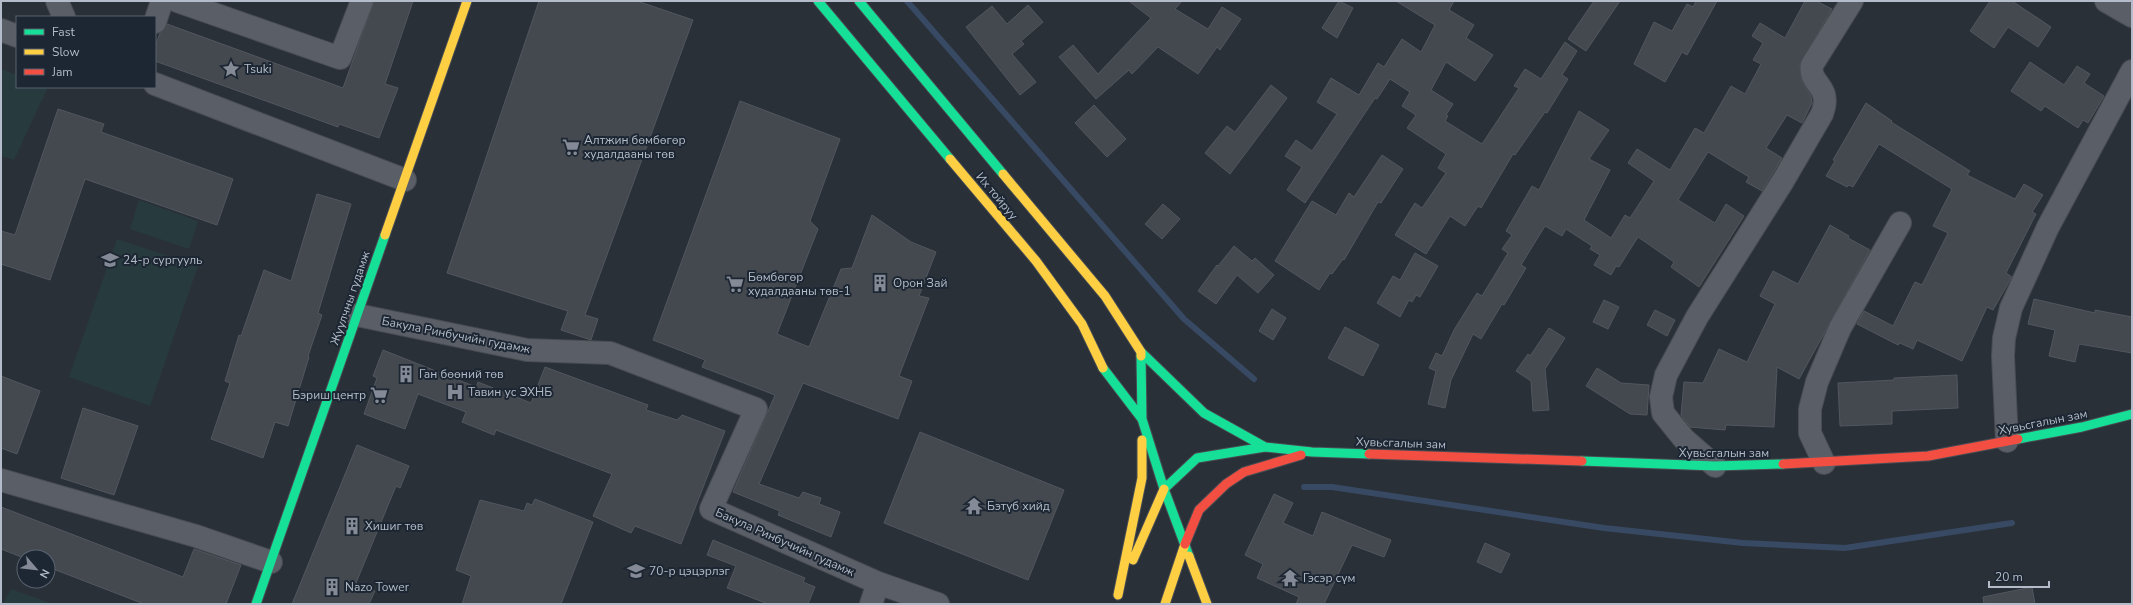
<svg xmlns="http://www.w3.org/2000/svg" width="2133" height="605" font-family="'Nunito Sans',sans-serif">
<rect width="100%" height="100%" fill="#2a3038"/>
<path fill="#273a3e" d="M1,69L17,75V87H48L14,160L1,156Z
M139,200L198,221L189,249L130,229Z
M117,239L198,266L150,406L69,377Z
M11,589L53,604H3Z"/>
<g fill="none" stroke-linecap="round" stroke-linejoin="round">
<path stroke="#384963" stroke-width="6" d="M907,1L1184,319L1254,379
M1304,487H1332L1604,528L1743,543L1845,548L2012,523"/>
</g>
<path fill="#444950" stroke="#52575f" d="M374,1H413L385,84L398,88L379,138L339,124L338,127L155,61V47L160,33L167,24L343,88Z
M539,1H637L693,20L585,315L598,319L591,340L561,330L568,311L447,273Z
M1129,1H1182L1175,9L1208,29L1222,7L1241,19L1220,50L1217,47L1198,74L1158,47L1132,74L1129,70L1096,99L1059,57L1073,45L1098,74L1151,18Z
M1339,1L1353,8L1337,38L1322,28Z
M1396,1H1454L1449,10L1474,25L1466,38L1493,55L1475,81L1446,62L1431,90L1453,104L1446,115L1448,116L1445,121L1482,144L1519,88L1514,86L1525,69L1541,79L1565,42L1577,51L1562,75L1568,79L1547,113L1545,112L1515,155L1513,154L1481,208L1478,206L1465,226L1450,216L1426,254L1395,235L1415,203L1422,208L1446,173L1438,168L1446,154L1407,128L1416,115L1402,106L1410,92L1390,79L1377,99L1375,98L1305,203L1287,190L1302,167L1285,156L1296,140L1312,151L1337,114L1317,102L1331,78L1359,95L1378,63L1384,67L1402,39L1421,52L1435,25Z
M1594,1H1620L1586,51L1568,39Z
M1696,1H1717L1687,55L1682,52L1665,82L1634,64L1654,22L1672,31L1687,4L1693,7Z
M1805,1H1816L1832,9L1800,64L1802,81L1811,96L1812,103L1802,123L1787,115L1766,148L1782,158L1762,191L1746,182L1749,177L1708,152L1678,200L1715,223L1726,204L1744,216L1699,287L1671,267L1674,262L1638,237L1619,267L1616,266L1611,275L1594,265L1600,255L1590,249L1592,246L1566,229L1562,236L1545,226L1521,265L1526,268L1504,305L1502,304L1481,339L1473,334L1451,380L1445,408L1428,404L1436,371L1429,368L1436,353L1442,356L1454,330L1477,293L1482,296L1508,253L1502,249L1512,235L1506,231L1532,186L1539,190L1579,111L1609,130L1589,159L1610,170L1584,220L1611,238L1625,215L1630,218L1654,181L1628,163L1637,149L1670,170L1695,128L1704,133L1731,86L1745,94L1761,64L1753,60L1763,43L1752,36L1760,23L1785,38Z
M1990,1H2012L2051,27L2038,47L2008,27L1994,48L1970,31Z
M1028,5L1043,22L1021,41L1024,44L1012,54L1036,82L1020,95L966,27L992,6L1007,24Z
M2030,62L2064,85L2077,66L2090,74L2084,83L2104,96L2088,123L2083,120L2078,128L2045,106L2041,111L2011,91Z
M1271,85L1287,98L1230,174L1205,153L1227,126L1235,132Z
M740,101L840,139L810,221L818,229L777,334L809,347L841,269L852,268L872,215L911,242L936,252L919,296L929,298L899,376L912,381L898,419L803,383L759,484L799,498L803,492L821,498L819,504L840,512L831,537L778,515L780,511L733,492L775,395L702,367L705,360L653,340Z
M1866,103L1892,121L1891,122L1970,171L1967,175L2015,199L2024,184L2043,195L2032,212L2036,214L2006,273L2012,277L2010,280L1993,310L1987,307L1962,361L1917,340L1913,349L1900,343L1898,345L1857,324L1864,311L1893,326L1915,282L1922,285L1948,233L1933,226L1952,189L1879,144L1853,187L1849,185L1847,187L1826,176L1835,161L1833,160Z
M1094,105L1126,139L1107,157L1075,123Z
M58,109L104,124L101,132L233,179L217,225L85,179L50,280L1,264V231L15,235Z
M1382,155L1403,169L1381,203L1378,202L1344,260L1343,259L1332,274L1330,273L1319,290L1275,261L1312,201L1336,215L1349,193L1354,197Z
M317,194L351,204L318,313L322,315L308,356L309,357L288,426L275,422L263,458L211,439L230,383L225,381L239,335L241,336L264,270L291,281Z
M1163,204L1180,219L1162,239L1145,224Z
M1830,225L1849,236L1848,238L1870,250L1799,379L1777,367L1774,427L1726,425L1725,430L1690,427L1681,415L1684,382L1703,383L1719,349L1747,362L1775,304L1760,296L1773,271L1798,284Z
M1234,246L1252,261L1255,258L1274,275L1258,293L1237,275L1216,304L1198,291L1217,265L1218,266Z
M1415,253L1438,266L1420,297L1416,295L1412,302L1409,300L1400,317L1377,303L1393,276L1400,280Z
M2034,299L2095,313V310L2132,317V353L2079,344L2075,362L2049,356L2055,330L2028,324Z
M1604,300L1619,307L1608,329L1593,322Z
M1272,309L1286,318L1273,340L1259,331Z
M1655,310L1675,320L1667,336L1647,325Z
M1345,327L1379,345L1363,376L1328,358Z
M1549,328L1565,338L1545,369L1549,410L1533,411L1531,381L1516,371L1528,354L1530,356Z
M383,350L476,387L478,382L531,403L545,367L648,405L646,410L677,420L682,415L725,431L681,544L635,526L631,533L593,516L612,474L496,430L494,435L462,422L466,412L418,394L405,429L364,414L377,378L373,376Z
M1597,368L1621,383L1649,385L1647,415L1630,414L1586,386Z
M1957,375L1958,408L1892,411V424L1840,426L1838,383L1894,380V378Z
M1,376L40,391L17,454L1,448Z
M83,408L138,426L114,495L61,478Z
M920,432L1064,490L1028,580L884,523Z
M357,445L409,466L400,488L396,486L356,583L375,591L369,604H292Z
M1274,494L1293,503L1283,523L1313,536L1322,512L1391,540L1384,557L1352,545L1324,604H1296L1299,597L1257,578L1263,564L1245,555Z
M535,499L593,522L561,604H462L471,576L456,570L480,500L524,511L527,503L532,505Z
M1,507L183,577L194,549L241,565L226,604H144L48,567V557L24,558L1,549Z
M713,540L805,578L803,582L815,587L808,604H768L727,588L736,566L707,555Z
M1485,543L1510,554L1501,573L1477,562Z
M2032,587L2035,604H1984L1983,597Z"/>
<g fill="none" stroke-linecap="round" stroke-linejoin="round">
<g stroke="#484c53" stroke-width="24">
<path id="street" d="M57,1L64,17
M177,1L340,58L362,1
M2106,1L2132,16
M155,22L162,1
M1,30L17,36
M155,84L405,180
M357,315L527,350L610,353L756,409L711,509L878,583L938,604
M2007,441L2003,356L2004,338L2011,308L2048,227L2132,71
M1824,463L1810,433V409L1817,382L1840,328L1900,223
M1715,466L1684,439L1663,413L1661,397L1666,375L1697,317L1783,181L1822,114C1833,85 1808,85 1812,65L1852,1
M1,480L196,536L271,562
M871,604L878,583"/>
</g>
<g stroke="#484c53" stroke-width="11">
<path id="fast" d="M818,1L950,159
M859,1L1003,174
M1141,352L1204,413L1265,447
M1141,356L1142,419L1164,489L1189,556
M1103,368L1142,419
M2018,439L2082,427L2132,414
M1582,461L1715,466L1783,464
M1164,489L1197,458L1265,447L1312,452L1369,454
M256,604L385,235"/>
</g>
<g stroke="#484c53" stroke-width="11">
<path id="slow" d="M950,159L1036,261L1082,324L1103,368
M1003,174L1105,296L1141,352V356
M385,235L467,1
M1189,556L1207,604
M1133,560L1164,489
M1118,595L1142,478V440
M1165,604L1185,544"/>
</g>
<g stroke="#484c53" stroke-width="11">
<path id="jam" d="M1369,454L1582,461
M1783,464L1928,456L2018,439
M1185,544L1199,510L1226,484L1244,472L1301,455"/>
</g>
<use href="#street" stroke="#5a5e66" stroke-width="22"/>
<use href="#fast" stroke="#16e098" stroke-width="9"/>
<use href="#slow" stroke="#ffcf43" stroke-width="9"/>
<use href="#jam" stroke="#f24e42" stroke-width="9"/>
</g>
<defs>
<g id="sight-bare" transform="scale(1.38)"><path d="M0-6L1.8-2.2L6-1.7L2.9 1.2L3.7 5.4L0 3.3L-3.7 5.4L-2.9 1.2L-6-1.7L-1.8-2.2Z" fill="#848b96" stroke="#1d2633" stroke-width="2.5" paint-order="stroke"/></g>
<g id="supermarket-bare" transform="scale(1.38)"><path d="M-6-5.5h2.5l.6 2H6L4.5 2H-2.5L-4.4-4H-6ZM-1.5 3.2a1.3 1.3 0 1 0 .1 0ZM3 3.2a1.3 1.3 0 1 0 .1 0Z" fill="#848b96" stroke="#1d2633" stroke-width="2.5" paint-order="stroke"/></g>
<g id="school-bare" transform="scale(1.38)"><path d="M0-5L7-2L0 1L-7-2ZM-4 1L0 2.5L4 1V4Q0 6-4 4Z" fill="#848b96" stroke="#1d2633" stroke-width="2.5" paint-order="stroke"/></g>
<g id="building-bare" transform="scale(1.38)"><path d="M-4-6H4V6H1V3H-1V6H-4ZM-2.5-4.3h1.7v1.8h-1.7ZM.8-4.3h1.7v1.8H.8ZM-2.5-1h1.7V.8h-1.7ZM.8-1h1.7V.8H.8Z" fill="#848b96" stroke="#1d2633" stroke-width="2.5" paint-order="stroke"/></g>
<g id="hospital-bare" transform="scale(1.38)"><path d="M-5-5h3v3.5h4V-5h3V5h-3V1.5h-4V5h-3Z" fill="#848b96" stroke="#1d2633" stroke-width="2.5" paint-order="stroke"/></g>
<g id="temple-bare" transform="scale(1.38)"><path d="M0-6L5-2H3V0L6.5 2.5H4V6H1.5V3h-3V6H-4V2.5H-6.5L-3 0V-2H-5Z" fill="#848b96" stroke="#1d2633" stroke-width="2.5" paint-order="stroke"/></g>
</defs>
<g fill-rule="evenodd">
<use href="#sight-bare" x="231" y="69"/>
<use href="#supermarket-bare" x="571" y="147"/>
<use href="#school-bare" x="110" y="260"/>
<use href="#building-bare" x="880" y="283"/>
<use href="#supermarket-bare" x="735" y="284"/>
<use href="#building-bare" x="406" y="374"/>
<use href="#hospital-bare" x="455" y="392"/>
<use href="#supermarket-bare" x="379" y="395"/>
<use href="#temple-bare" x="974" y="506"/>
<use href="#building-bare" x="352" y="526"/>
<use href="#school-bare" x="636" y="571"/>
<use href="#temple-bare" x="1290" y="578"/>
<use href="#building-bare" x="332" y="587"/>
</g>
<g text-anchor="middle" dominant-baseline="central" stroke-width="4" stroke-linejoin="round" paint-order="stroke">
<g font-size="12" fill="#b4bcc9" stroke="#1d2633" text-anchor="start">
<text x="244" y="69">Tsuki</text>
<text x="584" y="140">Алтжин бөмбөгөр<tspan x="584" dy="14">худалдааны төв</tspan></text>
<text x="123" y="260">24-р сургууль</text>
<text x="748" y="277">Бөмбөгөр<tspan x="748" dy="14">худалдааны төв-1</tspan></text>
<text x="893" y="283">Орон Зай</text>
<text x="419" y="374">Ган бөөний төв</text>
<text x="468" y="392">Тавин ус ЭХНБ</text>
<text x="366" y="395" text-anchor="end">Бэриш центр</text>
<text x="987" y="506">Бэтүб хийд</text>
<text x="365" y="526">Хишиг төв</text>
<text x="649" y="571">70-р цэцэрлэг</text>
<text x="1303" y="578">Гэсэр сүм</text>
<text x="345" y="587">Nazo Tower</text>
</g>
<g font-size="12" fill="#b4bcc9" stroke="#1d2633">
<text transform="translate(997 196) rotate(50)">Их тойруу</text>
<text transform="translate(350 298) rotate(-71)">Жуулчны гудамж</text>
<text transform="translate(456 335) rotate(11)">Бакула Ринбучийн гудамж</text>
<text transform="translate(2043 422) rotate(-11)">Хувьсгалын зам</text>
<text transform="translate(1401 443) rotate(2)">Хувьсгалын зам</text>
<text x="1724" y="453">Хувьсгалын зам</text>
<text transform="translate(785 542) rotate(24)">Бакула Ринбучийн гудамж</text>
</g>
</g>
<rect width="2133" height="605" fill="none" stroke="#b4bcc9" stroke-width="4"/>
<rect x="16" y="16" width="140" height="72" fill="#1d2633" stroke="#59626f"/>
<rect x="24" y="29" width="20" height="6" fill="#16e098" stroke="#59626f"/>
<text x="52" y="36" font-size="12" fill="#b4bcc9">Fast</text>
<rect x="24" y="49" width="20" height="6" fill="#ffcf43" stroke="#59626f"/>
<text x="52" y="56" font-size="12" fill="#b4bcc9">Slow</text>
<rect x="24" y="69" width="20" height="6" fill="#f24e42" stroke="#59626f"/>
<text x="52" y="76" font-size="12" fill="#b4bcc9">Jam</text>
<g transform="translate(36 569) rotate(118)"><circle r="19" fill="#1d2633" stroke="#59626f"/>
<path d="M0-3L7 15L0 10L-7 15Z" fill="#848b96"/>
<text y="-6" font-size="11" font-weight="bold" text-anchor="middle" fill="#b4bcc9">N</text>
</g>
<path d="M1989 581v6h60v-6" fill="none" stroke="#b4bcc9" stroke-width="2"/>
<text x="1995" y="581" font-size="12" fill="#b4bcc9" stroke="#1d2633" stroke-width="3" paint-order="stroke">20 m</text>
</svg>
